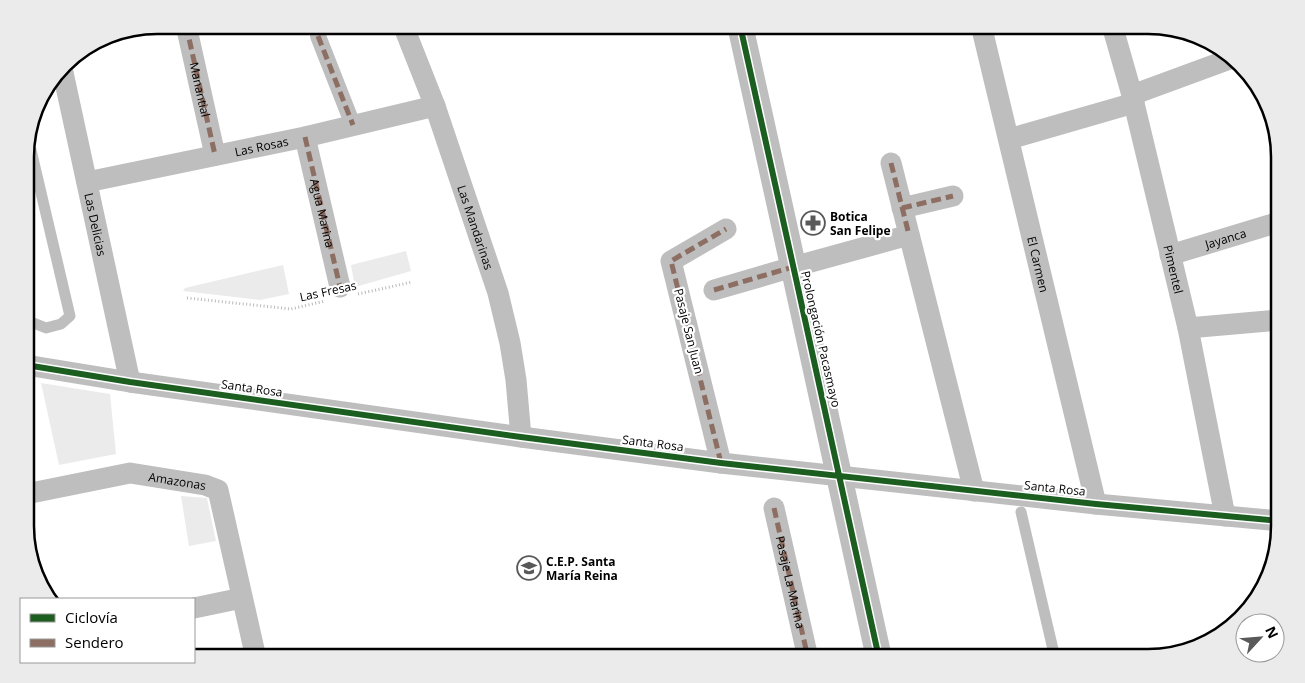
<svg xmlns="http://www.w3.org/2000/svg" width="1305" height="683" font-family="'Open Sans',sans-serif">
<rect width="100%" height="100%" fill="#fff"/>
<path fill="#ebebeb" d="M406,251L411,271L355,287L351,265Z
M283,265L289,294L260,300L183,291L185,288Z
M41,383L110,394L116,454L59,465Z
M181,496L207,498L216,541L189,546Z"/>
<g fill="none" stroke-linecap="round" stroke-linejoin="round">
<path stroke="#b9b9b9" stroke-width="3" stroke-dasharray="1 2.5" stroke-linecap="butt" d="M358,294L412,282
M187,298L291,309L325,301"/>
<path stroke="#bebebe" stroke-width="11" d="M26,320L46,328L61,324L70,316L31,150L26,144
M1021,512L1055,658"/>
<path stroke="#bebebe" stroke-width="16" d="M318,36L353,125"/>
<g stroke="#bebebe" stroke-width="21">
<path id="s1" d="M186,25L215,155"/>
<path id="s2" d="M403,25L435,106L498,293L510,343L516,380L521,437"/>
<path id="s3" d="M981,25L1096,504"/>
<path id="s4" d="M1112,25L1132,95L1188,328L1225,516"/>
<path id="s5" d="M62,68L130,382"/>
<path d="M1132,95L1230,59"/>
<path id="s6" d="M305,137L340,287"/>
<path d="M1009,139L1134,103"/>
<path d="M891,163L974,491"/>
<path id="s7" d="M87,182L305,137L435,106"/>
<path d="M902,208L953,196"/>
<path id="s8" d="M1170,255L1279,222"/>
<path d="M714,290L793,267L909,235"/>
<path d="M1188,328L1279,320"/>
<path d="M26,365L130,382L521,437L721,463L1096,504L1280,521"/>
<path d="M721,463L671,261L726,229"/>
<path id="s9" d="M26,494L130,473L205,485L218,490L256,658"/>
<path d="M774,508L808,658"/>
<path d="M194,608L242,598"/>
</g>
<path stroke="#bebebe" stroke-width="26" d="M740,25C786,236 834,447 879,658"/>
<g stroke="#8d6e63" stroke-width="5" stroke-dasharray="10 5" stroke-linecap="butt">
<path d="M186,25L215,155"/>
<path d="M318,36L353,125"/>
<path d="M305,137L340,287"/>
<path d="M891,163L909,235"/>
<path d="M902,208L953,196"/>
<path d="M714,290L793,267"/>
<path d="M721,463L671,261L726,229"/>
<path id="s10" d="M774,508L808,658"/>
</g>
<g stroke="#fff" stroke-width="9">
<path id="cycleway" d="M740,25C786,236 834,447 879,658
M26,365L130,382L521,437L721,463L1096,504L1280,521"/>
</g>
<use href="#cycleway" stroke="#1b5e20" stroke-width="6"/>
</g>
<defs>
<g id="pharmacy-ring" transform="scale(1.25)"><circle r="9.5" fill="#fff" stroke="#595959" stroke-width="1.5"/><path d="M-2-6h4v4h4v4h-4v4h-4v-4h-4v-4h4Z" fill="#595959"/></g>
<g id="school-ring" transform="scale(1.25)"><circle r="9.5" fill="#fff" stroke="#595959" stroke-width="1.5"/><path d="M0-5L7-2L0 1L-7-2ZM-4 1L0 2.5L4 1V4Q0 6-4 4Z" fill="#595959"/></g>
</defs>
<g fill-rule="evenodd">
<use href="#pharmacy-ring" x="813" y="223"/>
<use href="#school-ring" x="529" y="568"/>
</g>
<g text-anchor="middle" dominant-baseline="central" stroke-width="4.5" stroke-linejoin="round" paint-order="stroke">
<g font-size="12" fill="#000" stroke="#fff">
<text stroke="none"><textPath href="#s1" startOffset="66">Manantial</textPath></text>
<text stroke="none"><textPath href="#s7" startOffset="178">Las Rosas</textPath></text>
<text stroke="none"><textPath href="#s6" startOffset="78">Agua Marina</textPath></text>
<text stroke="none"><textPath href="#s5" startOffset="160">Las Delicias</textPath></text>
<text stroke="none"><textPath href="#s2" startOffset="215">Las Mandarinas</textPath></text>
<text stroke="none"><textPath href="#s8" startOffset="58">Jayanca</textPath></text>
<text stroke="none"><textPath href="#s3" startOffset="246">El Carmen</textPath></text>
<text stroke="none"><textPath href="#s4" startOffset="252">Pimentel</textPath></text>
<text transform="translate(328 291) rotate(-12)">Las Fresas</text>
<text transform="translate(689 331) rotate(76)">Pasaje San Juan</text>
<text transform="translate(821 339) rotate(77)">Prolongación Pacasmayo</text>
<text transform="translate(252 388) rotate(8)">Santa Rosa</text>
<text transform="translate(653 443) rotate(7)">Santa Rosa</text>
<text stroke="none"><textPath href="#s9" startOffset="154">Amazonas</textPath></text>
<text transform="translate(1055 488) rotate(6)">Santa Rosa</text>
<text stroke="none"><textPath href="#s10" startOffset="76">Pasaje La Marina</textPath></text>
</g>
<g font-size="12" font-weight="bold" fill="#000" stroke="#fff" text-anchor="start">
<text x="830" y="216">Botica<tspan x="830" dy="14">San Felipe</tspan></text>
<text x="546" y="561">C.E.P. Santa<tspan x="546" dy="14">María Reina</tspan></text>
</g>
</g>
<path d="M0 0H1305V683H0ZM157 34H1148A123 123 0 0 1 1271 157V526A123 123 0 0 1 1148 649H157A123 123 0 0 1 34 526V157A123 123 0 0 1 157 34Z" fill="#ebebeb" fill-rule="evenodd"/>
<path fill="none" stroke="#000" stroke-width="2.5" d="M157 34H1148A123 123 0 0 1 1271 157V526A123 123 0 0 1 1148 649H157A123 123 0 0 1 34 526V157A123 123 0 0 1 157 34Z"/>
<rect x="20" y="598" width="175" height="65" fill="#ffffff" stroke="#999999"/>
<rect x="30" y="614" width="25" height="8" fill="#1b5e20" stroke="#999999"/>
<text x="65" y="623" font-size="15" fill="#000000">Ciclovía</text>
<rect x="30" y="639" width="25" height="8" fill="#8d6e63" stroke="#999999"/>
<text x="65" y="648" font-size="15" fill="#000000">Sendero</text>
<g transform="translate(1260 638) rotate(64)"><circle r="24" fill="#ffffff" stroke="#999999"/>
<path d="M0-4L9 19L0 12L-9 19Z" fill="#595959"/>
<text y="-8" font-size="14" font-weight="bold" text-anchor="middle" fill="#000000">N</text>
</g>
</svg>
